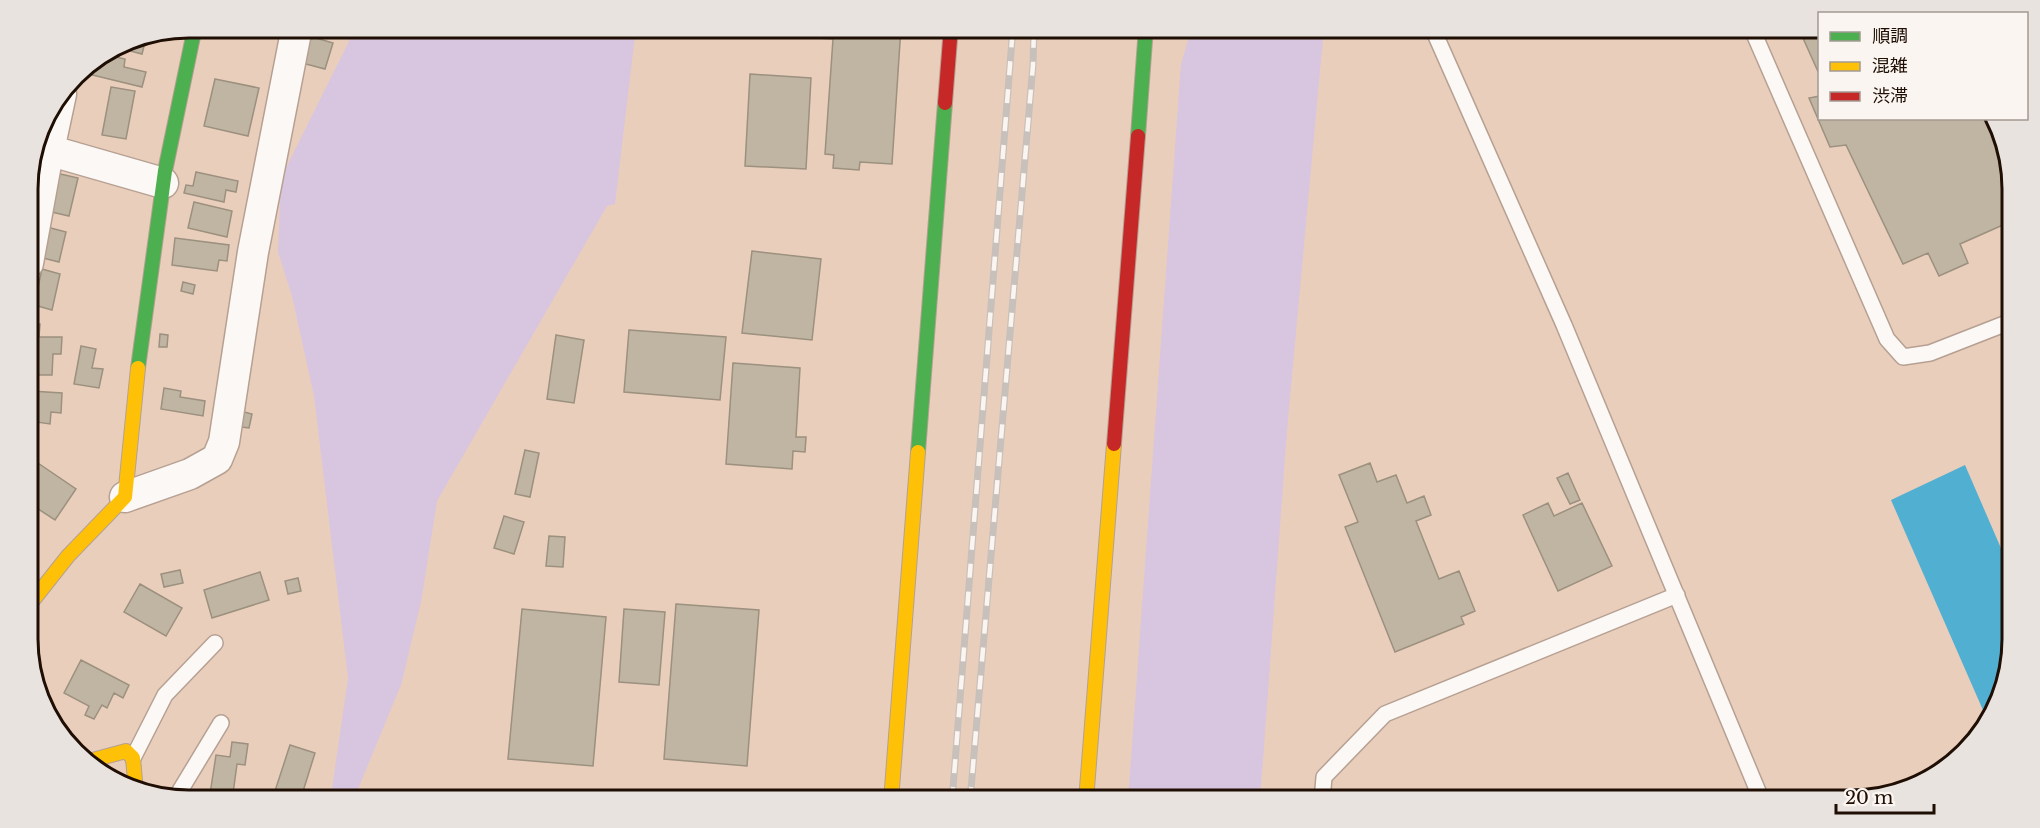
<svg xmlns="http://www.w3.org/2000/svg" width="2040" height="828" font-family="'Libre Baskerville','Noto Sans JP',serif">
<rect width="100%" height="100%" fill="#eacebc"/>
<path fill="#d8c5df" d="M356,27H636L615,204L607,206L437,501L421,602L401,685L353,801H326L331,796L348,678L314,396L292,296L278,252L281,178Z
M1192,27H1324L1287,430L1260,801H1128L1181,64Z"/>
<path fill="#51afd2" d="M1965,465L2013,576V640L2004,692L1986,717L1891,500Z"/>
<path fill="#c0b5a2" stroke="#9c907e" stroke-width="1.5" d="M756,27H901L892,164L860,162L859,170L833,168L834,155L825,154L833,39L755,34Z
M1798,27H1820V76Z
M309,36L333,43L325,69L302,63Z
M139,37L146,38L142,54L115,47L127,39Z
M103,54L125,59L124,67L146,72L142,87L84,73L86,64Z
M750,74L811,78L806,169L745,166Z
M215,79L259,88L248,136L204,126Z
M111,87L135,91L126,139L102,135Z
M1820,96V118H1990L2012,167V221L1960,244L1968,263L1939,276L1928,253L1903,264L1846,145L1830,147L1809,98Z
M196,172L238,181L236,192L226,190L224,202L184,193L186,185L193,186Z
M56,173L78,178L69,216L47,211Z
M194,202L232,211L227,237L188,228Z
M47,227L66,232L59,262L39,257Z
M175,238L229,245L227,261L219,260L217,271L172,265Z
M752,251L821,259L812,340L742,333Z
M42,269L60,274L52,310L34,305Z
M183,282L195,285L193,294L181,291Z
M34,324H40L39,337H62L61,354H53L52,375H32Z
M629,330L726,337L720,400L624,392Z
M160,334L168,335L167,347H159Z
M556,335L584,340L574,403L547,399Z
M81,346L96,349L92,368L103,369L99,388L74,384Z
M733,363L800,368L796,437H806L805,452L793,451L792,469L726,464Z
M164,388L181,391L180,397L205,401L203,416L161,409Z
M31,391L62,393L61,413L51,412L50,424L37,422L35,438L29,437Z
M236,404L245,406L244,412L252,414L249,428L233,426Z
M525,450L539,453L530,497L515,494Z
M32,459L76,489L55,520L29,503V464Z
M1370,463L1377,482L1396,475L1407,503L1424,496L1431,515L1416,521L1439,579L1459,571L1475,611L1461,617L1464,624L1395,652L1345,527L1358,522L1339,475Z
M1568,473L1580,500L1570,504L1557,478Z
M1548,503L1554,516L1582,503L1612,566L1558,591L1523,515Z
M504,516L524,522L514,554L494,548Z
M549,536L565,537L563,567L546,566Z
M180,570L183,583L164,587L161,574Z
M260,572L269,600L212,618L204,590Z
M298,578L301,591L288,594L285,581Z
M140,584L182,608L166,636L124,612Z
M676,604L759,610L747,766L664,759Z
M522,609L606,617L593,766L508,759Z
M624,609L665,612L659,685L619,682Z
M81,660L129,685L123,698L114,693L107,708L102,705L94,719L85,715L89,706L64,693Z
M232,742L248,744L245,765L237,764L232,801H219L220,795L210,794L216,755L230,757Z
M290,745L315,753L300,801L274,794Z"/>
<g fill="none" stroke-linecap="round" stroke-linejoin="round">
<g stroke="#b6a092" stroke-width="18">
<path id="lane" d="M1432,27L1564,325L1762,801
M1751,27L1887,339L1903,357L1930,353L2012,321
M133,758L165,695L215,643
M175,799L221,723
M1322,801L1324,777L1385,714L1677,595"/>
</g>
<g stroke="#b6a092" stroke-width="33">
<path id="street" d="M48,150L163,183
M28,263L46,164L61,94
M125,497L190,474L217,459L224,442L253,252L297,27"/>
</g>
<g stroke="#b6a092" stroke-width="16">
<path id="fast" d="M1138,136L1146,27
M138,368L165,171L195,27
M918,452L945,103"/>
</g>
<g stroke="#b6a092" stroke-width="16">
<path id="slow" d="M30,604L68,556L125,497L138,368
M89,761L126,751L133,758L136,792
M891,801L918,452
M1086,801L1114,444"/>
</g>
<g stroke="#b6a092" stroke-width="16">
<path id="jam" d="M945,103L951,27
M1114,444L1138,136"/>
</g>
<use href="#lane" stroke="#fcf8f5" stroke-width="15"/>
<use href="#street" stroke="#fcf8f5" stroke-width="30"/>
<use href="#fast" stroke="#4caf50" stroke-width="14"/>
<use href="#slow" stroke="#ffc107" stroke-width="14"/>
<use href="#jam" stroke="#c62828" stroke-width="14"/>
<g stroke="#c8c0bb" stroke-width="7">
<path id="rail" d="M952,801L1013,27
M970,801L1033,65L1034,27"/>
</g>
<use href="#rail" stroke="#fbf5f2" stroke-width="4.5" stroke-dasharray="14" stroke-linecap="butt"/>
</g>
<path d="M0 0H2040V828H0ZM189 38H1851A151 151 0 0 1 2002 189V639A151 151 0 0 1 1851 790H189A151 151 0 0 1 38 639V189A151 151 0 0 1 189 38Z" fill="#e9e3df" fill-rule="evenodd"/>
<path fill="none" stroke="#1f0e03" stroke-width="3" d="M189 38H1851A151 151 0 0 1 2002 189V639A151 151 0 0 1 1851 790H189A151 151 0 0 1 38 639V189A151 151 0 0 1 189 38Z"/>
<rect x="1818" y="12" width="210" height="108" fill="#fbf5f2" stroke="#a39992" stroke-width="1.5"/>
<rect x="1830" y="32" width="30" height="9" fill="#4caf50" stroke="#a39992" stroke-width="1.5"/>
<text x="1872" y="42" font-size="18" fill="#1f0e03">順調</text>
<rect x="1830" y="62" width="30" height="9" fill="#ffc107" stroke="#a39992" stroke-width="1.5"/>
<text x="1872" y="72" font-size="18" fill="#1f0e03">混雑</text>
<rect x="1830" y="92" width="30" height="9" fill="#c62828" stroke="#a39992" stroke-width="1.5"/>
<text x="1872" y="102" font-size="18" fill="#1f0e03">渋滞</text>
<path d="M1836 804v9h98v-9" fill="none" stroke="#1f0e03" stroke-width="3"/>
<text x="1845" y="804" font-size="18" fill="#1f0e03" stroke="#fbf5f2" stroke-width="4.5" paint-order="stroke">20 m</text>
</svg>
